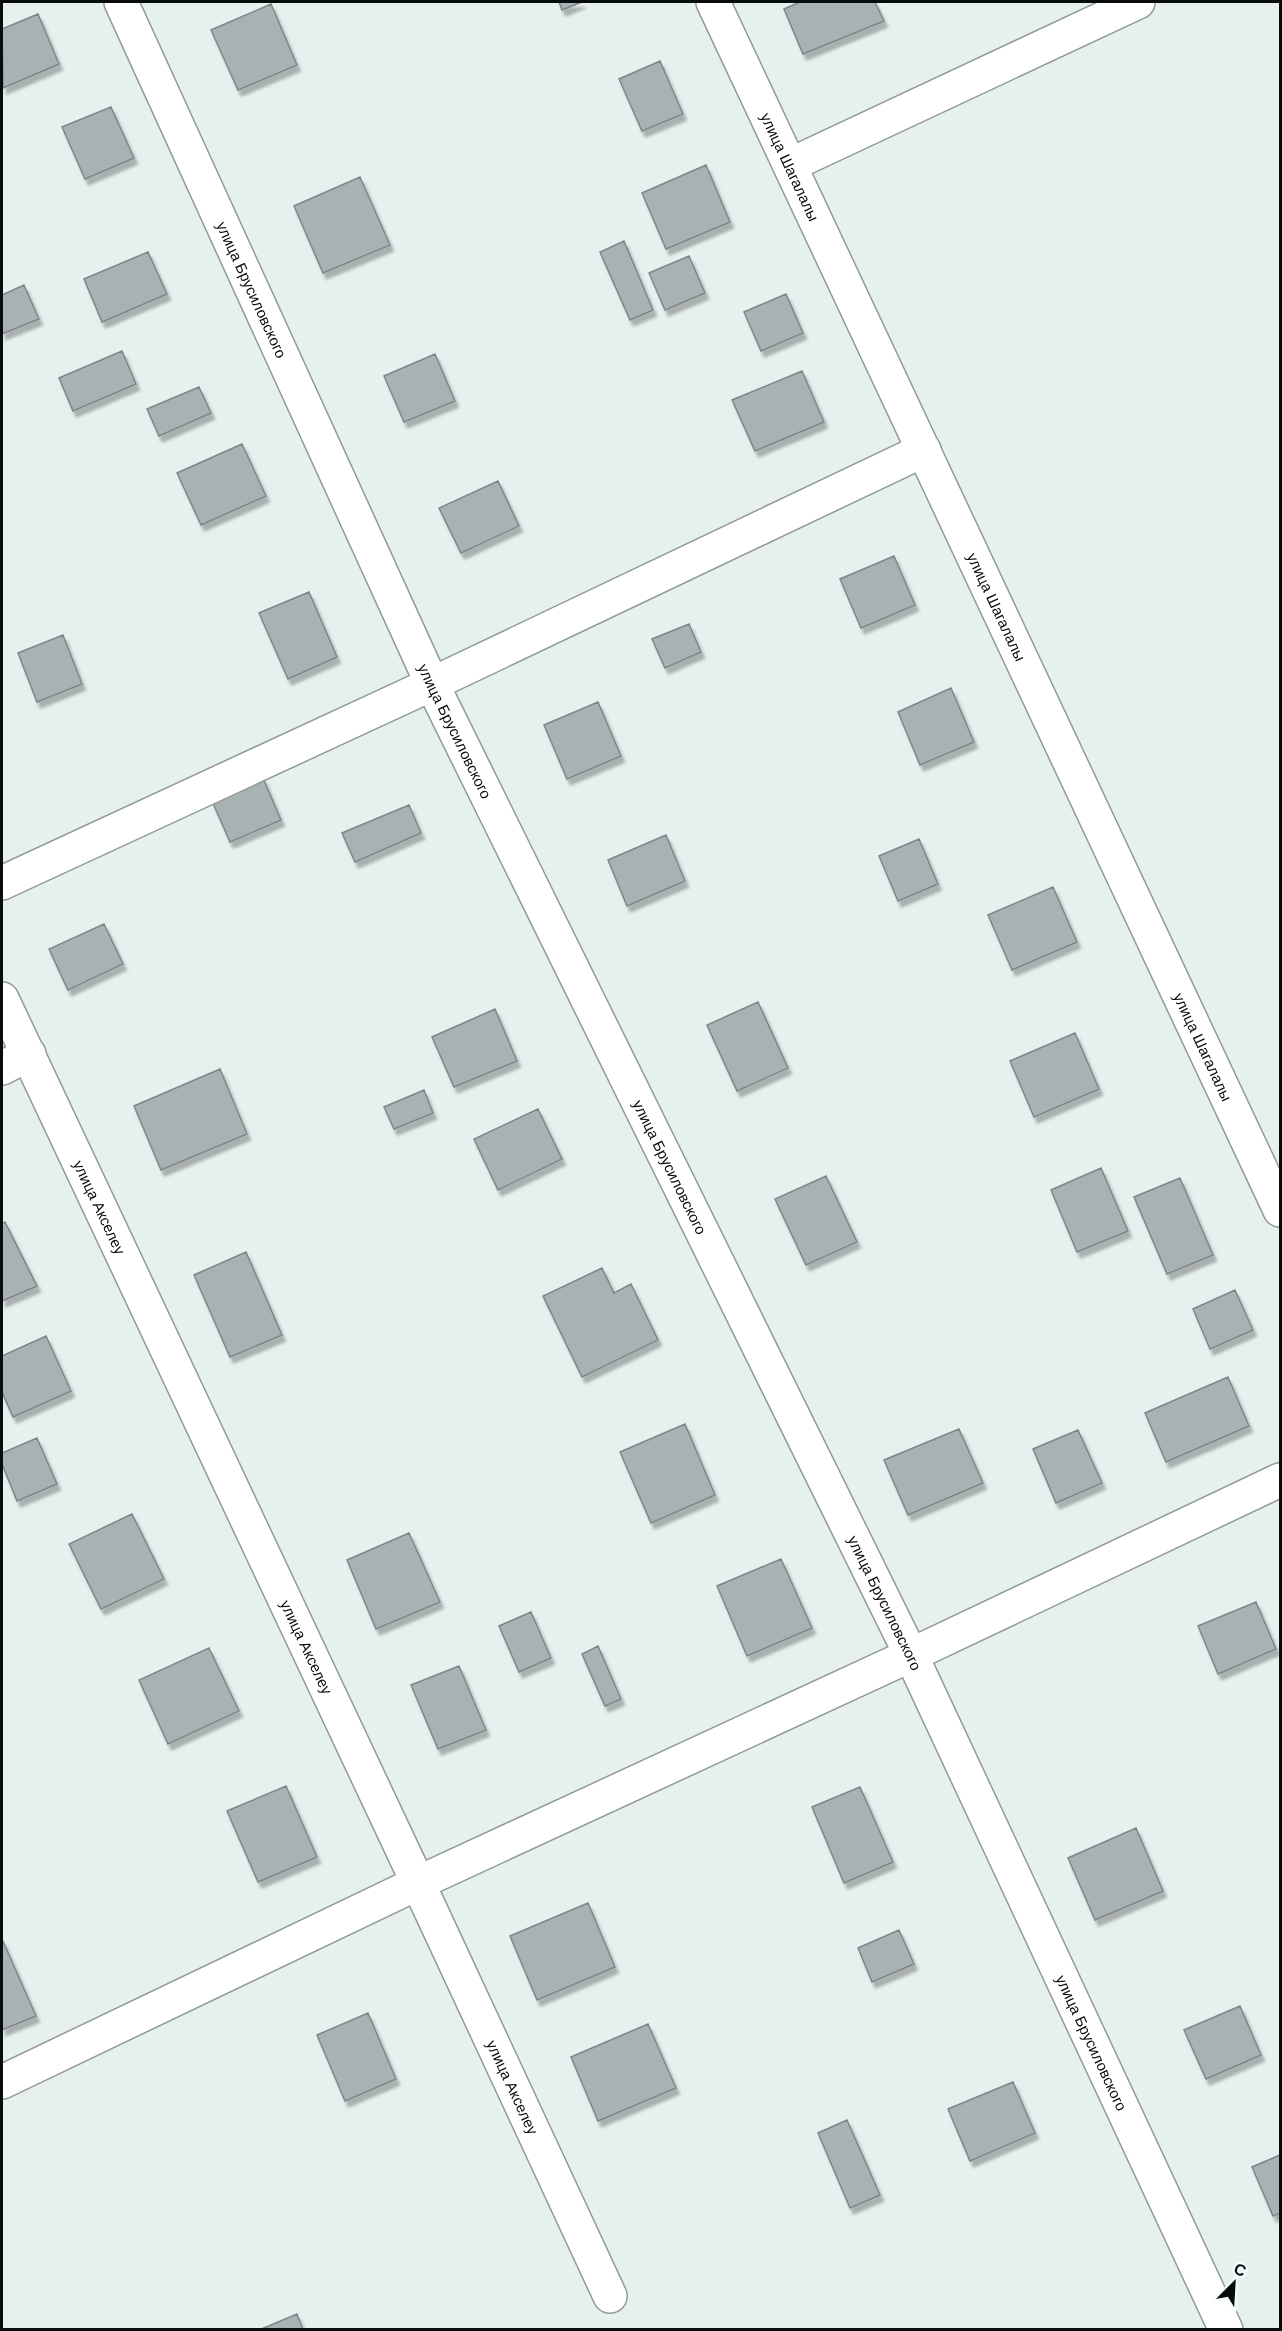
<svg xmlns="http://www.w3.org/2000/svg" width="1282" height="2331" font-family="Arial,sans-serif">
<defs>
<filter id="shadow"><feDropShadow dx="3.5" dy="6" stdDeviation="1.5" flood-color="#0004"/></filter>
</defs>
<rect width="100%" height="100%" fill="#e6f0ef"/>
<path fill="#a9b2b2" stroke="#7e8787" stroke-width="1.5" filter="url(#shadow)" d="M559,2H582L562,10Z
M800,2H875L884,21L803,54L784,9Z
M271,4L297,65L238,90L211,30Z
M38,14L59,64L3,88L2,29Z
M660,61L683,114L642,131L619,79Z
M111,107L134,158L85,179L62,127Z
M706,165L730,222L666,249L642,193Z
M360,177L390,245L323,273L294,206Z
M624,241L653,310L630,320L600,252Z
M148,252L167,294L102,322L84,279Z
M689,256L705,293L665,310L649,273Z
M24,285L39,319L2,334V295Z
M786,294L803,333L761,351L744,312Z
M122,351L136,384L73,411L59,378Z
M435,354L455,401L404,422L384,376Z
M802,371L824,422L755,451L732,400Z
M199,387L211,413L159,436L147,409Z
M242,444L266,496L201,525L177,473Z
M498,481L519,526L461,553L439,508Z
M894,556L915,605L861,628L840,579Z
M309,592L337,657L288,679L259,613Z
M689,624L701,652L665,668L652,639Z
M63,635L82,684L37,702L18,653Z
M951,688L974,742L920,765L898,712Z
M598,702L621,756L567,779L544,725Z
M263,778L281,820L230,842L212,801Z
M409,805L421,833L355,862L342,833Z
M666,835L685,881L627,906L608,860Z
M919,839L938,884L898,901L879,856Z
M1053,887L1077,942L1012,970L988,915Z
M104,924L123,964L68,990L49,949Z
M758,1002L788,1068L737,1091L707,1025Z
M495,1009L517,1061L454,1087L432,1037Z
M1075,1033L1099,1089L1034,1117L1010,1061Z
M220,1069L247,1134L161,1170L134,1106Z
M424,1090L433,1113L394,1129L384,1107Z
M538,1109L562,1159L498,1190L474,1139Z
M1101,1168L1128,1231L1077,1252L1051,1190Z
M826,1176L857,1242L806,1265L775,1199Z
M1180,1178L1213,1255L1167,1274L1134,1197Z
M5,1222L37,1286L2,1301V1224Z
M246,1252L282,1335L230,1357L194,1275Z
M602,1268L614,1293L631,1284L658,1340L582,1377L543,1296Z
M1235,1290L1253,1330L1210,1349L1193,1309Z
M46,1336L71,1391L13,1417L2,1392V1356Z
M1228,1377L1249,1426L1166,1462L1145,1413Z
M685,1424L715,1495L651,1523L620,1452Z
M959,1429L983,1483L908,1515L884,1460Z
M1078,1430L1102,1483L1056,1503L1033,1449Z
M37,1438L57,1484L17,1501L2,1464V1453Z
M132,1514L164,1579L101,1609L69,1544Z
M409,1533L440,1602L376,1629L347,1560Z
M781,1559L812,1628L747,1656L717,1586Z
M1256,1602L1276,1649L1218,1674L1198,1626Z
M531,1612L551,1658L519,1672L499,1626Z
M598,1646L621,1699L605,1706L582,1654Z
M209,1648L239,1711L168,1744L139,1680Z
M459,1666L486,1730L438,1749L411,1685Z
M286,1786L317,1857L258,1882L227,1811Z
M860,1787L893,1862L844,1883L812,1807Z
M1136,1828L1163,1891L1095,1920L1068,1858Z
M588,1903L615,1967L537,2000L510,1936Z
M899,1930L914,1964L872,1982L858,1948Z
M2,1939L36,2016L2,2030Z
M1240,2006L1261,2055L1206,2079L1184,2030Z
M368,2013L396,2079L345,2101L317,2035Z
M648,2024L676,2088L598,2121L571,2057Z
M1013,2082L1035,2133L970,2161L948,2109Z
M847,2120L880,2195L850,2208L818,2133Z
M1280,2155V2213L1273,2216L1252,2167Z
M297,2314L303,2330H259Z"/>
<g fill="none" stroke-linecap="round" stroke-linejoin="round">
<g stroke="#909a99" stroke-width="36">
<g id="minor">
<path id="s1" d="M121,2L432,684L911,1655L1226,2330"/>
<path id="s2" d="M713,2L1280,1210"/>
<path d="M790,165L1138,2"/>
<path d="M2,883L432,684L924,450"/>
<path id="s3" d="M2,999L418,1883L610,2296"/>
<path d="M2,1068L29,1054"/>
<path d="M2,2082L418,1883L911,1655L1280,1480"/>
</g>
</g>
<use href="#minor" stroke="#fff" stroke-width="33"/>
</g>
<g text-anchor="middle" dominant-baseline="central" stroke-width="6" stroke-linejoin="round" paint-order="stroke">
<g font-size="15" fill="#090c0c" stroke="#f3fdfd">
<text stroke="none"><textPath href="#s2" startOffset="182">улица Шагалалы</textPath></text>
<text stroke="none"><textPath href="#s1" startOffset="316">улица Брусиловского</textPath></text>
<text stroke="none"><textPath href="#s2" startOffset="668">улица Шагалалы</textPath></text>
<text stroke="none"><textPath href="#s1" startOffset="802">улица Брусиловского</textPath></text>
<text stroke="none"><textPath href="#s2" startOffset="1154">улица Шагалалы</textPath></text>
<text stroke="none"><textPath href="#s1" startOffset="1288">улица Брусиловского</textPath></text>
<text stroke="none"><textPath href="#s3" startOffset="230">улица Акселеу</textPath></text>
<text stroke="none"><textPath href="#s1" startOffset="1774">улица Брусиловского</textPath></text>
<text stroke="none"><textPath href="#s3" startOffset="716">улица Акселеу</textPath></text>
<text stroke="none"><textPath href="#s1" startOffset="2260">улица Брусиловского</textPath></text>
<text stroke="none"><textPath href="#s3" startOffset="1202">улица Акселеу</textPath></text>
</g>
</g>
<rect width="1282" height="2331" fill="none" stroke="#090c0c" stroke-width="6"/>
<g transform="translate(1234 2283) rotate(24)" stroke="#f3fdfd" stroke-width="4.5" paint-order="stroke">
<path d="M0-4.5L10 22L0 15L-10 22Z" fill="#090c0c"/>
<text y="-9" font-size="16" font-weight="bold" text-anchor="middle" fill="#090c0c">С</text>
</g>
</svg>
